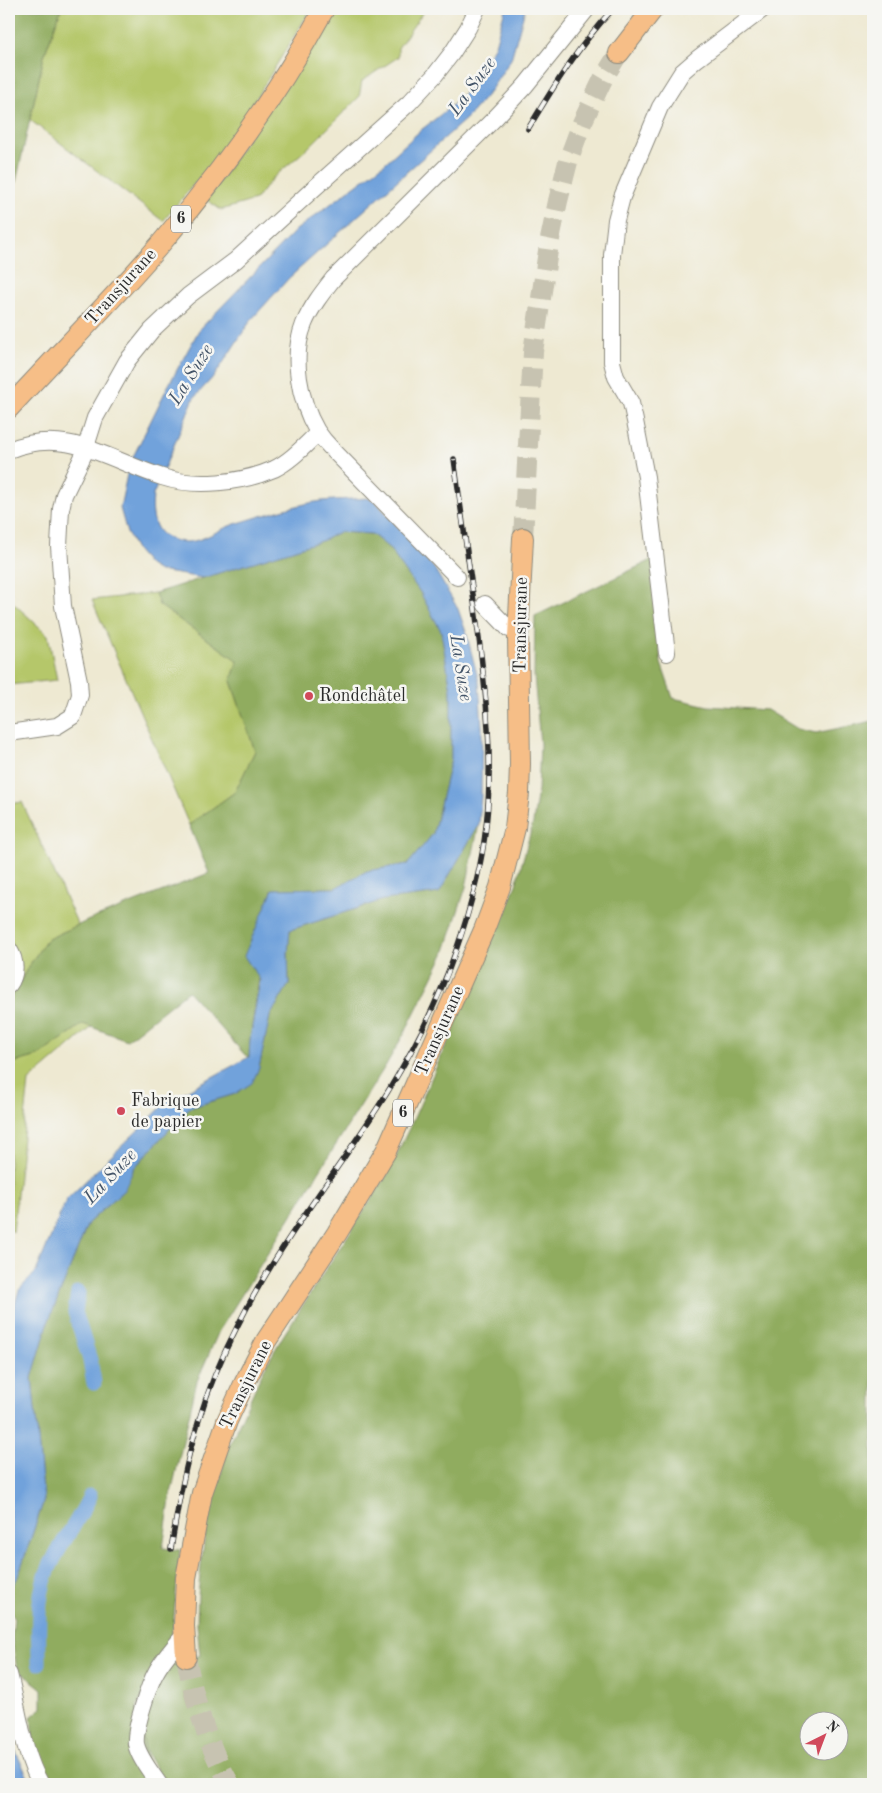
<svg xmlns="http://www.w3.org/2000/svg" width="882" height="1793" font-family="'Old Standard TT',serif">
<rect width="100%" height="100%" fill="#f6f6f2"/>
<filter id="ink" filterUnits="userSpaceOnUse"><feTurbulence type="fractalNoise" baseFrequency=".02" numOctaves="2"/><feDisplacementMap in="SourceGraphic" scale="10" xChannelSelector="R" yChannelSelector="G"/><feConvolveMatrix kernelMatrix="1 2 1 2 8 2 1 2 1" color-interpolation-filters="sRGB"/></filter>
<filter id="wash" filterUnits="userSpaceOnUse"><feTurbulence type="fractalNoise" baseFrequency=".0096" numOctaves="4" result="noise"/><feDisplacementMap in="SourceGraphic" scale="20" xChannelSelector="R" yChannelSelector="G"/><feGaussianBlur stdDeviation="1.12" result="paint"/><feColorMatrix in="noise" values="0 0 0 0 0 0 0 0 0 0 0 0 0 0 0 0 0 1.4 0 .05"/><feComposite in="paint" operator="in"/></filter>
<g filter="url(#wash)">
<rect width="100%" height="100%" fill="#eee9d2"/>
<path fill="#b5c76a" stroke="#70794a" d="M61,9H311L256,98L215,159L163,221L30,120L44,56Z
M333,9H425L398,48V57L362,81L359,97L309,147L273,178L255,200L221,210L207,200Z
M155,593L159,605L238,661L231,681L255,751L235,792L189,825L92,600Z
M9,599L48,635L57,680L9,685Z
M22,802L78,925L46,940L27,969L9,1001V804Z
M83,1024L92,1027L29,1081L13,1232L9,1229V1064L38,1056Z"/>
<path fill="#90ac5e" stroke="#5e6c44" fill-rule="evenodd" d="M9,9H61L44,56L9,214Z
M339,532L372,534L389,548L420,592L441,631L451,690V759L433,834L408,864L367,871L336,888L272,889L250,1040L249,1057L245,1055L188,991L127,1040L83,1024L38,1056L9,1064V1001L27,969L46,940L89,920L209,873L189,825L235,792L255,751L231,681L238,661L159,605L155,593L324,540Z
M652,560L661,663L673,698L708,706L767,710L798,729L816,733L873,721V1784H166C158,1771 145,1756 143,1740C141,1720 160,1678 169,1660L178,1656H200L197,1625L198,1595L202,1557L206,1529L228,1448L263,1371L283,1336L387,1175L414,1118L516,885L533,823L538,790L540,744L534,676L535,616ZM810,1720H840V1750H810Z
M479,824L466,887L444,954L405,1032L386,1065L219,1331L197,1381L171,1493L163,1548L180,1550L172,1637L137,1707L151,1784H50L34,1751L31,1717L42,1708V1689L17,1669L12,1639L14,1617L9,1611V1590L17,1579L44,1500L32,1378L49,1320L88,1223L124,1190L134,1168L189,1108L235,1094L259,1068L270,1016L289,984L288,953L290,930L383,900L439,893Z"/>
<path fill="#71a2db" stroke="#4e6683" d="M505,9H525L511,59L490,91L468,117L289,278L251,320L215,375L194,398L153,495C151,516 153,536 177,541C198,546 216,530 235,524C258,517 282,509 305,504C325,499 347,500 367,498L375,501L434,568L458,609L466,632L479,682L482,728L481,796L479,824L439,893L383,900L290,930L288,953L289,984L270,1016L259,1068L252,1083L235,1094L189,1108L134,1168L124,1190L88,1223L49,1320L32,1378L44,1500L17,1579L9,1590V1325L19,1290L36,1272L66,1200L168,1101L249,1057L250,1040L260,980L244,956L273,889L335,888L367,871L408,864L433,834L451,759V690L441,631L420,592L389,548L372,534L339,532L324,540L203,578L159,571L149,565L137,551L127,533L120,508L129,465L167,388L199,330L296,230L384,164L421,130L458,101L478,74L495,45Z
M9,1737L31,1784H12L9,1775Z"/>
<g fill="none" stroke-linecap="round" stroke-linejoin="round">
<path stroke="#71a2db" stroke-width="15" d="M78,1293L75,1312L90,1360L94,1383
M39,1663C39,1630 35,1595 51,1564C63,1540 79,1520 90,1496"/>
</g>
</g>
<g filter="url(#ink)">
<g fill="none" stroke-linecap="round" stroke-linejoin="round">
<path stroke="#c7c3b1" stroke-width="20" stroke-dasharray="20 10" stroke-linecap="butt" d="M523,538L533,352L549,244L558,201L569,158L582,123L603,79L619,53
M186,1657C195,1703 207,1744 230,1784"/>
<g stroke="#8c8a7e" stroke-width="18">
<path id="minor" d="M9,450C66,426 108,460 162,477C195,488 242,483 274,469C291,461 305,445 318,433
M457,577L331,448C326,443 321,437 317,431C299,400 291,357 304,324C311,307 322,293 333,279L496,117L525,86L587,9
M485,604L509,629
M667,653L646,477L635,421L631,403L616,377L612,362V255L616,220L622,197L660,107L682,72L697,59L763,9
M9,733L57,726L73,716L80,695L79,681L63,606L59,546L61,509L64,495L83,456L95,418L127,361L152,330L188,296L236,260L310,192L409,103L435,75L452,53L468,28L477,9
M9,949C16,960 17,974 9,985
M9,1674C18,1708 23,1754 41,1784
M159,1784C151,1772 139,1758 136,1744C134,1730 149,1684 156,1672C163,1659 174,1647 184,1635"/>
</g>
<g stroke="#8c8a7e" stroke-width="22">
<path id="major" d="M619,53L653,9
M9,408C60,352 114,299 163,241C224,169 279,92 324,9
M186,1657L184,1626L186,1578L202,1493L227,1421L244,1384L266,1341L337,1233L386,1151L484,930L500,887L515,828L519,793L520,764L518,637L523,538"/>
</g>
<use href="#minor" stroke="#fff" stroke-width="16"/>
<use href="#major" stroke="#f6be87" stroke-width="20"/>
<g stroke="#2b2b2b" stroke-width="5.5">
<path id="rail" d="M528,129C554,86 579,45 613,9
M171,1549C178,1506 185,1464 198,1423C208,1389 222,1356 238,1325C279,1243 338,1171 387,1093C429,1025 459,957 477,878C498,791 488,704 476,616C469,564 461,512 454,459"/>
</g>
<use href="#rail" stroke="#f6f6f2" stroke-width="4" stroke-dasharray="11" stroke-linecap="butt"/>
</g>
</g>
<g fill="#d1495b" stroke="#f6f6f2" stroke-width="2">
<circle cx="309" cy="696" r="5"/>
<circle cx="121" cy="1111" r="5"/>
</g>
<g text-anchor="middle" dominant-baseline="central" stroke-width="5" stroke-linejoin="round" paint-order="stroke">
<g fill="#f6f6f2" stroke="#686867" stroke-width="1">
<rect x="171" y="205.5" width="20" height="27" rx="4"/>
<rect x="393" y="1099.5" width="20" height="27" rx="4"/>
</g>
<g font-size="16" font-weight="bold" fill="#2b2b2b">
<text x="181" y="219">6</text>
<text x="403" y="1113">6</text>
</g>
<g font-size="18" fill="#2b2b2b" stroke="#f6f6f2">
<text transform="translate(121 287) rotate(-48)">Transjurane</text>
<text transform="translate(521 625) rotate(-89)">Transjurane</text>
<text transform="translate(440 1031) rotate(-66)">Transjurane</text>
<text transform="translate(246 1385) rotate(-64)">Transjurane</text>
</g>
<g font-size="18" fill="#2b2b2b" stroke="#f6f6f2" text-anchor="start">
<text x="319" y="696">Rondchâtel</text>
<text x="131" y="1101">Fabrique<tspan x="131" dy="21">de papier</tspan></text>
</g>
<g font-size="19" font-style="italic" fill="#445569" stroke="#f6f6f2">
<text transform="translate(473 87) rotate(-54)">La Suze</text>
<text transform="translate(192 375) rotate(-58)">La Suze</text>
<text transform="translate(460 668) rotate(81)">La Suze</text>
<text transform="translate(111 1177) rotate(-47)">La Suze</text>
</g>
</g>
<rect width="882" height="1793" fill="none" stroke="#f6f6f2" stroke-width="30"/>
<g transform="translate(824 1736) rotate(42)"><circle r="24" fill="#f6f6f2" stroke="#a5a5a2"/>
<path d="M0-4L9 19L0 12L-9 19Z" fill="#d1495b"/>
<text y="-8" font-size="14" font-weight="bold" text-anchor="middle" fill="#2b2b2b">N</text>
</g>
</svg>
